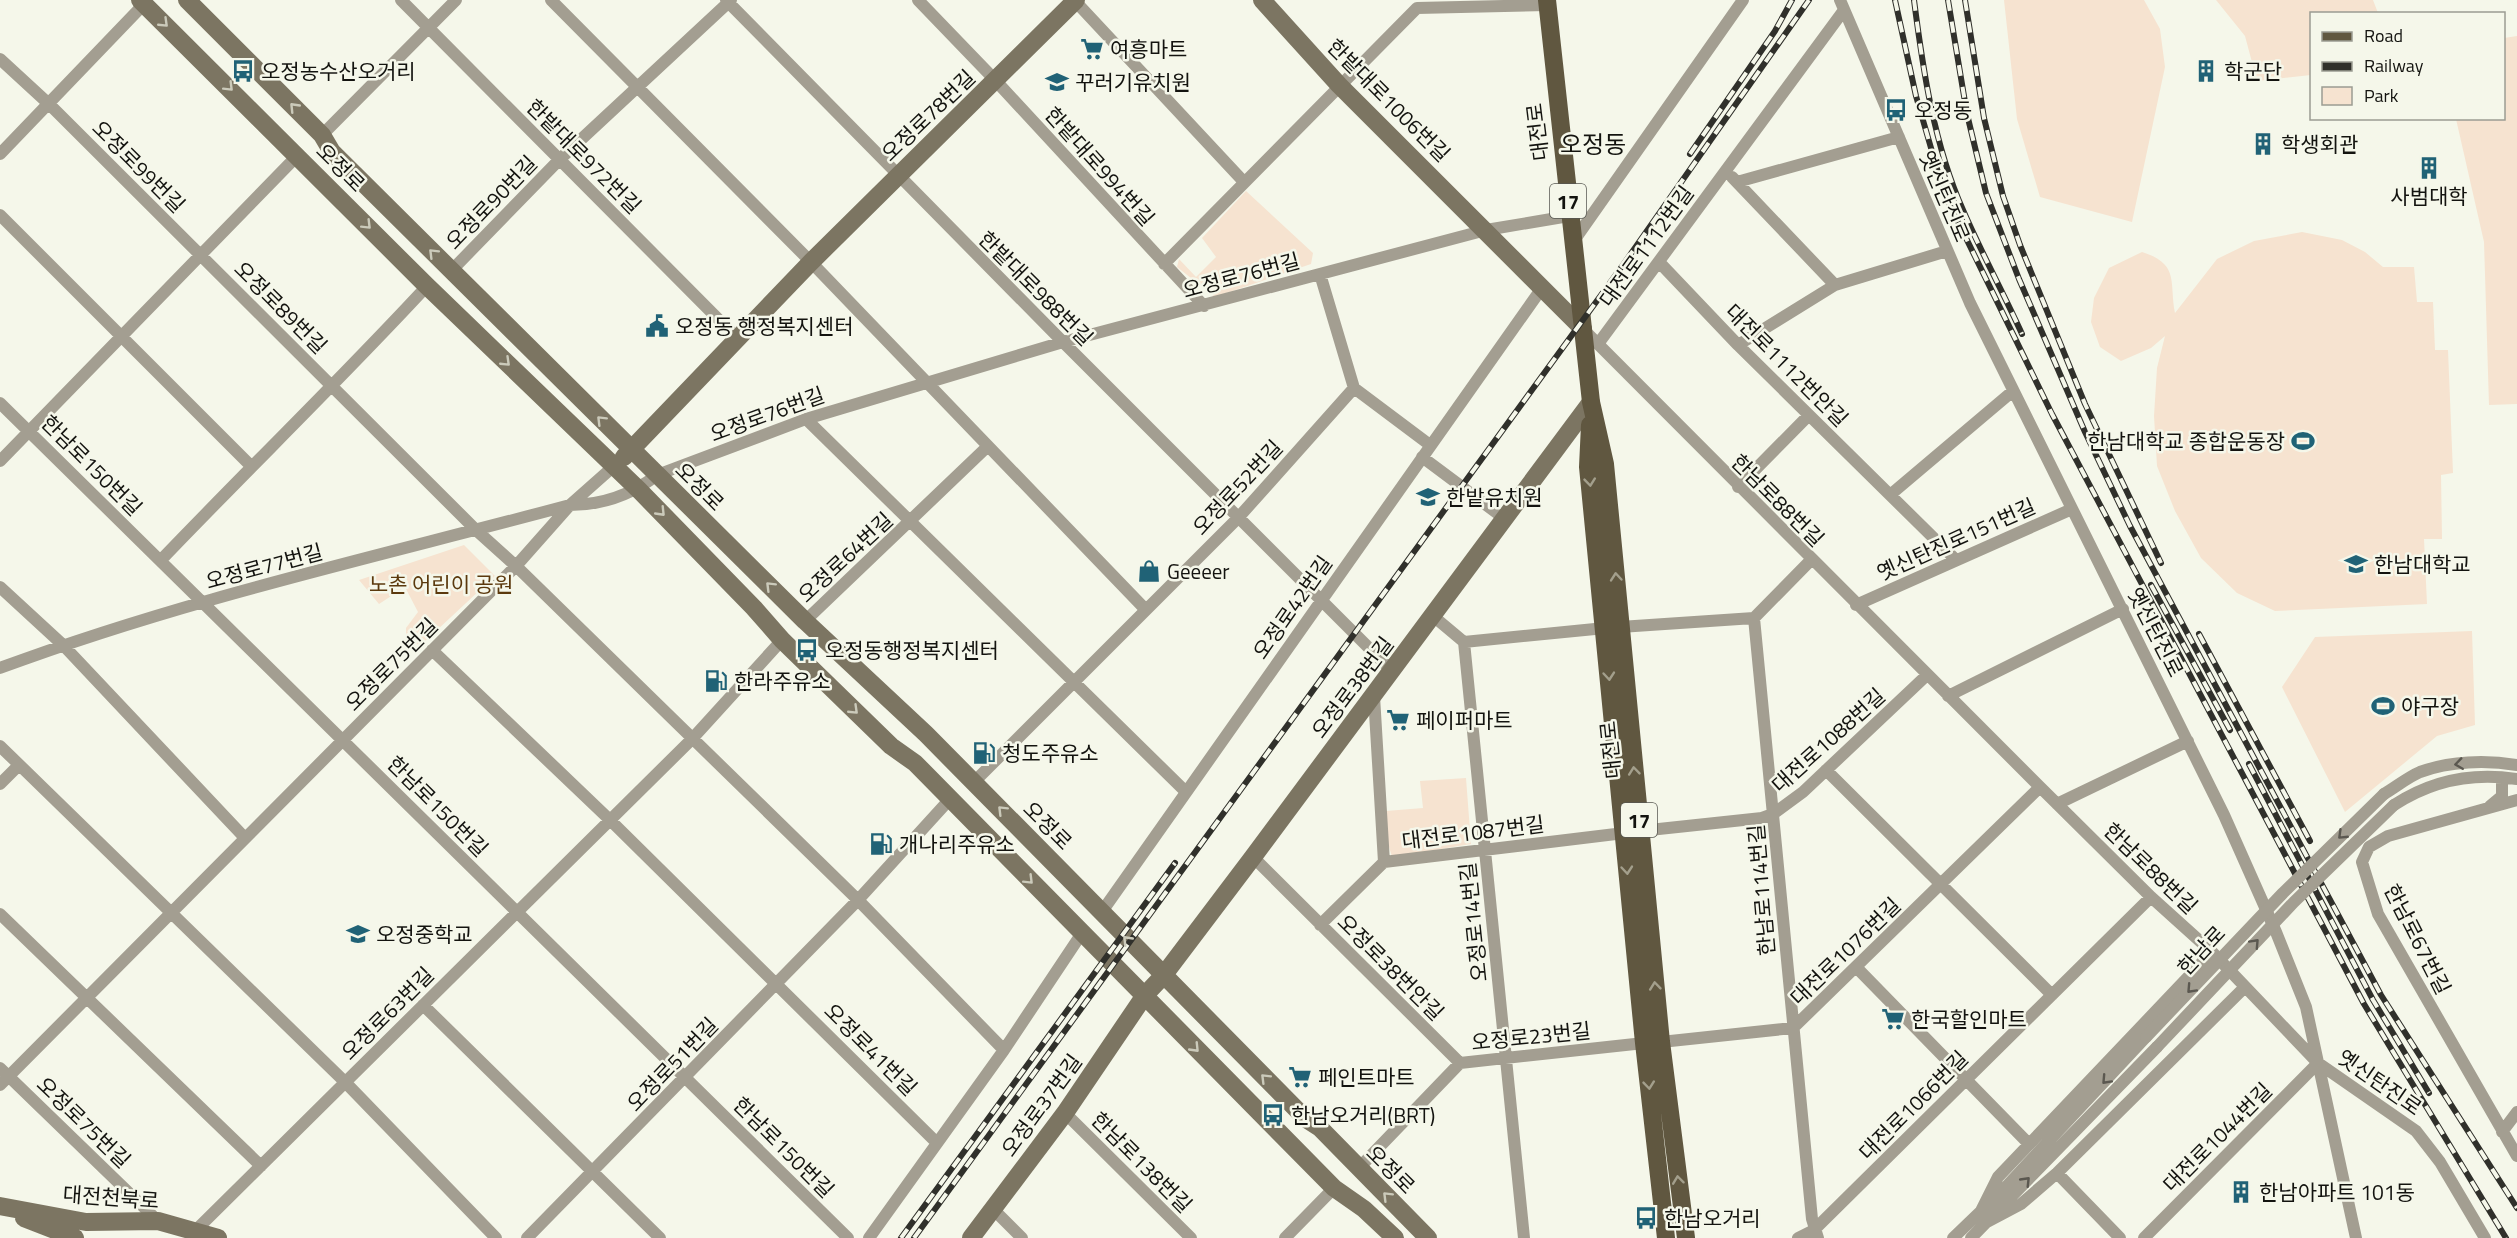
<svg xmlns="http://www.w3.org/2000/svg" width="2517" height="1238" font-family="'Titillium Web','Noto Sans KR',sans-serif">
<rect width="100%" height="100%" fill="#f5f7ea"/>
<path fill="#f6e3d0" d="M2004,0H2144L2160,29L2165,67L2132,222L2040,197L2017,119Z
M2216,0H2373L2378,13L2312,14L2311,75L2257,81L2245,36Z
M2517,36V404L2489,405L2484,242L2456,119L2504,118V38Z
M1246,191L1313,253L1311,264L1215,297L1177,267L1179,259L1196,277L1216,257L1202,238Z
M2302,232L2342,240L2365,252L2383,267H2414L2417,302H2433L2435,350H2448L2453,473L2441,475L2442,539H2424L2427,604L2275,611L2237,593L2201,558L2175,511L2157,466L2154,416L2157,368L2165,336L2151,348L2121,361L2100,347L2091,322L2094,298L2109,268L2142,252C2180,264 2169,282 2175,313L2217,259L2254,241Z
M464,545L495,576L421,645L406,641V628L418,612L405,587L379,604L359,580Z
M2472,631L2475,725L2437,736L2345,812L2282,687L2315,637Z
M1466,778L1471,844L1392,857L1388,843L1386,811L1423,808L1420,781Z"/>
<g fill="none" stroke-linecap="round" stroke-linejoin="round">
<path stroke="#a39e91" stroke-width="12" d="M401,0L739,340
M551,0L811,262L1146,610
M726,0L1063,342L1392,671
M918,0L996,81L1204,306
M1840,0L1970,303L2224,815L2276,932L2306,1007L2356,1238
M1075,1L1244,182
M0,59L50,105L476,530L516,566L858,900L1004,1050
M322,135L456,0
M0,154L144,4
M1732,177L1835,285
M1737,182L1899,137
M0,215L251,466
M1573,242L1743,0
M1659,262L1738,345L1956,560
M1164,264L1417,8L1547,5
M451,271L560,159L731,0
M1320,274L1354,388L1430,445
M1583,329L2040,787L2151,897L2212,952L2318,1063L2416,1131L2440,1162L2485,1238
M1598,344L1844,10
M1738,345L1835,285L1947,251
M0,403L848,1238
M806,419L1185,791
M1422,457L1505,519
M0,461L298,155
M1738,487L1809,415
M1890,495L2013,391
M161,560C249,468 340,380 427,286
M1811,560L1754,618L1812,1219L1818,1238
M0,587L63,645L245,838
M1856,605L2072,509
M1433,616L1464,642L1524,1238
M805,621L987,447
M1620,627L1754,618
M1464,642L1605,628
M432,650L610,820L937,1143
M0,668C185,599 380,556 570,505C603,505 631,495 657,475L806,419L1063,342L1486,230L1569,216
M1374,696L1384,862
M1948,696L2123,609
M0,746L345,1082L496,1238
M1826,770L2052,995
M974,782L1238,518L1354,388
M0,784L18,766
M2384,794C2396,787 2408,777 2420,772C2450,761 2486,760 2517,765
M2517,800L2388,836L2369,847L2362,862L2378,914L2517,1156
M2057,804L2188,741
M2394,805C2432,780 2472,772 2517,779
M2490,806L2502,796V778
M1640,831L1762,818L1773,814L1803,792L1927,675
M1253,857L1460,1063
M1384,862L1624,833
M1101,913L1542,288
M0,914L261,1166
M1320,925L1384,862
M1856,967L2029,1144
M423,1005L660,1238
M1661,1042L1793,1028L2040,787
M0,1068L158,1221
M0,1085L516,566L570,505L614,466
M1065,1113L1191,1238
M2502,1132L2517,1112
M1359,1168L1460,1063L1644,1043
M2057,1173L2120,1238
M993,1209L1022,1238
M1980,1213L1998,1177L2212,952
M1987,1222L2021,1204L2057,1173L2245,987
M194,1232L692,739L782,640
M527,1238L858,900L950,799
M869,1238L1004,1050L1082,933
M1285,1238L1334,1188
M1798,1238L1814,1230L2151,897
M1953,1238L2004,1189L2146,1037
M1971,1238L2157,1047
M2144,1238L2318,1063"/>
<path stroke="#7c7562" stroke-width="18" d="M140,0L427,286L639,490L754,608L782,640L891,746L915,763L1334,1188L1364,1209L1395,1238
M187,0L322,135L332,152L805,621L926,734L1306,1119L1320,1128L1428,1238
M1262,0L1339,85L1583,329
M624,457L811,262L1076,0
M0,1206L86,1222L158,1221L218,1238
M24,1218L75,1238
M971,1238L1065,1113L1145,995L1163,976L1253,857L1591,402"/>
<path stroke="#605740" stroke-width="18" d="M1547,0L1591,402L1605,464L1661,1042L1686,1238
M1590,425L1588,467L1644,1043L1666,1238"/>
<g stroke="#30302b" stroke-width="6">
<path id="rail" d="M1895,0L1916,96L1944,193L2052,414L2364,1004L2506,1238
M1914,0C1923,70 1934,145 1963,210C1981,252 2003,292 2022,334
M1948,0L1967,114L1986,193L2019,279L2085,432L2130,526L2381,995L2517,1208
M1965,0L1984,118L2003,196L2020,245L2085,404L2161,563
M1690,154L1775,31L1792,0
M2151,585L2230,730
M2199,634L2310,841
M2249,764L2373,1000L2429,1093
M901,1238L1175,863
M914,1238L1623,265L1809,0"/>
</g>
<use href="#rail" stroke="#f5f7ea" stroke-width="4" stroke-dasharray="11" stroke-linecap="butt"/>
<path stroke="#a39e91" stroke-width="12" d="M2146,1037L2283,893L2384,794
M2157,1047L2294,902L2394,805"/>
</g>
<defs><path id="oneway-chevron" d="M-2-3.5L2.5 0L-2 3.5" fill="none" stroke-width="1.6" stroke-linecap="round" stroke-linejoin="round" transform="scale(1.5)"/></defs>
<g stroke="#cbcaba">
<use href="#oneway-chevron" transform="translate(164 23) rotate(44)"/>
<use href="#oneway-chevron" transform="translate(229 87) rotate(45)"/>
<use href="#oneway-chevron" transform="translate(294 107) rotate(-134)"/>
<use href="#oneway-chevron" transform="translate(367 225) rotate(45)"/>
<use href="#oneway-chevron" transform="translate(433 253) rotate(-135)"/>
<use href="#oneway-chevron" transform="translate(506 362) rotate(44)"/>
<use href="#oneway-chevron" transform="translate(601 420) rotate(-135)"/>
<use href="#oneway-chevron" transform="translate(661 512) rotate(46)"/>
<use href="#oneway-chevron" transform="translate(770 586) rotate(-135)"/>
<use href="#oneway-chevron" transform="translate(854 710) rotate(44)"/>
<use href="#oneway-chevron" transform="translate(1002 810) rotate(-135)"/>
<use href="#oneway-chevron" transform="translate(1029 880) rotate(45)"/>
<use href="#oneway-chevron" transform="translate(1127 940) rotate(-134)"/>
<use href="#oneway-chevron" transform="translate(1195 1048) rotate(46)"/>
<use href="#oneway-chevron" transform="translate(1265 1078) rotate(-135)"/>
<use href="#oneway-chevron" transform="translate(1387 1196) rotate(-135)"/>
</g>
<g stroke="#a39f8c">
<use href="#oneway-chevron" transform="translate(1590 482) rotate(84)"/>
<use href="#oneway-chevron" transform="translate(1616 577) rotate(-95)"/>
<use href="#oneway-chevron" transform="translate(1609 676) rotate(85)"/>
<use href="#oneway-chevron" transform="translate(1634 771) rotate(-96)"/>
<use href="#oneway-chevron" transform="translate(1627 870) rotate(85)"/>
<use href="#oneway-chevron" transform="translate(1655 986) rotate(-96)"/>
<use href="#oneway-chevron" transform="translate(1649 1085) rotate(84)"/>
<use href="#oneway-chevron" transform="translate(1678 1180) rotate(-97)"/>
</g>
<g stroke="#5b5850">
<use href="#oneway-chevron" transform="translate(2459 764) rotate(172)"/>
<use href="#oneway-chevron" transform="translate(2342 835) rotate(136)"/>
<use href="#oneway-chevron" transform="translate(2255 943) rotate(-47)"/>
<use href="#oneway-chevron" transform="translate(2191 989) rotate(133)"/>
<use href="#oneway-chevron" transform="translate(2106 1080) rotate(133)"/>
<use href="#oneway-chevron" transform="translate(2026 1181) rotate(-46)"/>
</g>
<defs>
<g id="supermarket-bare" transform="scale(1.8)"><path d="M-6-5.5h2.5l.6 2H6L4.5 2H-2.5L-4.4-4H-6ZM-1.5 3.2a1.3 1.3 0 1 0 .1 0ZM3 3.2a1.3 1.3 0 1 0 .1 0Z" fill="#206276" stroke="#f5f7ea" stroke-width="2.5" paint-order="stroke"/></g>
<g id="bus-bare" transform="scale(1.8)"><path d="M-5-6H5V4H4V6H2V4H-2V6H-4V4H-5ZM-3.5-4V0h7V-4ZM-3.5 1.2v1.5H-2V1.2ZM2 1.2v1.5H3.5V1.2Z" fill="#206276" stroke="#f5f7ea" stroke-width="2.5" paint-order="stroke"/></g>
<g id="building-bare" transform="scale(1.8)"><path d="M-4-6H4V6H1V3H-1V6H-4ZM-2.5-4.3h1.7v1.8h-1.7ZM.8-4.3h1.7v1.8H.8ZM-2.5-1h1.7V.8h-1.7ZM.8-1h1.7V.8H.8Z" fill="#206276" stroke="#f5f7ea" stroke-width="2.5" paint-order="stroke"/></g>
<g id="school-bare" transform="scale(1.8)"><path d="M0-5L7-2L0 1L-7-2ZM-4 1L0 2.5L4 1V4Q0 6-4 4Z" fill="#206276" stroke="#f5f7ea" stroke-width="2.5" paint-order="stroke"/></g>
<g id="civic-bare" transform="scale(1.8)"><path d="M-.6-6.5H3V-4.5H.6V-3L4-1V1h2V6H-6V1h2V-1L-.6-3ZM-1.2 2.5V6h2.4V2.5Z" fill="#206276" stroke="#f5f7ea" stroke-width="2.5" paint-order="stroke"/></g>
<g id="stadium-bare" transform="scale(1.8)"><path d="M0-5a6.5 5 0 1 0 0 10a6.5 5 0 1 0 0-10ZM-3.5-1.8h7v3.6h-7Z" fill="#206276" stroke="#f5f7ea" stroke-width="2.5" paint-order="stroke"/></g>
<g id="university-bare" transform="scale(1.8)"><path d="M0-5L7-2L0 1L-7-2ZM-4 1L0 2.5L4 1V4Q0 6-4 4Z" fill="#206276" stroke="#f5f7ea" stroke-width="2.5" paint-order="stroke"/></g>
<g id="shop-bare" transform="scale(1.8)"><path d="M-5-2.5h2.3a2.7 3.5 0 0 1 5.4 0H5L5.5 6h-11ZM-1.5-2.5h3a1.5 2.3 0 0 0-3 0Z" fill="#206276" stroke="#f5f7ea" stroke-width="2.5" paint-order="stroke"/></g>
<g id="fuel-bare" transform="scale(1.8)"><path d="M-5.5-6h7V0h2V4h1.3V-2.5L3-4.5l.8-.8L6-3V5H2.5V1h-1V6h-7ZM-4.2-4.7v3.2H.2V-4.7Z" fill="#206276" stroke="#f5f7ea" stroke-width="2.5" paint-order="stroke"/></g>
</defs>
<g fill-rule="evenodd">
<use href="#supermarket-bare" x="1092" y="49"/>
<use href="#bus-bare" x="243" y="71"/>
<use href="#building-bare" x="2206" y="71"/>
<use href="#school-bare" x="1057" y="82"/>
<use href="#bus-bare" x="1896" y="110"/>
<use href="#building-bare" x="2263" y="144"/>
<use href="#building-bare" x="2429" y="168"/>
<use href="#civic-bare" x="657" y="326"/>
<use href="#stadium-bare" x="2303" y="441"/>
<use href="#school-bare" x="1428" y="497"/>
<use href="#university-bare" x="2356" y="564"/>
<use href="#shop-bare" x="1149" y="571"/>
<use href="#bus-bare" x="807" y="650"/>
<use href="#fuel-bare" x="716" y="681"/>
<use href="#stadium-bare" x="2383" y="706"/>
<use href="#supermarket-bare" x="1398" y="720"/>
<use href="#fuel-bare" x="984" y="753"/>
<use href="#fuel-bare" x="881" y="844"/>
<use href="#school-bare" x="358" y="934"/>
<use href="#supermarket-bare" x="1893" y="1019"/>
<use href="#supermarket-bare" x="1300" y="1077"/>
<use href="#bus-bare" x="1273" y="1115"/>
<use href="#building-bare" x="2241" y="1192"/>
<use href="#bus-bare" x="1646" y="1218"/>
</g>
<g text-anchor="middle" dominant-baseline="central" stroke-width="5" stroke-linejoin="round" paint-order="stroke">
<g fill="#f5f7ea" stroke="#575751" stroke-width="1.5">
<rect x="1550" y="184" width="36" height="34" rx="4.5"/>
<rect x="1621" y="803" width="36" height="34" rx="4.5"/>
</g>
<g font-size="20" font-weight="bold" fill="#13130f">
<text x="1568" y="201">17</text>
<text x="1639" y="820">17</text>
</g>
<g font-size="21" fill="#13130f" stroke="#f5f7ea" text-anchor="start">
<text x="1110" y="49">여흥마트</text>
<text x="261" y="71">오정농수산오거리</text>
<text x="2224" y="71">학군단</text>
<text x="1075" y="82">꾸러기유치원</text>
<text x="1914" y="110">오정동</text>
<text x="2281" y="144">학생회관</text>
<text x="2429" y="196" text-anchor="middle">사범대학</text>
<text x="675" y="326">오정동 행정복지센터</text>
<text x="2285" y="441" text-anchor="end">한남대학교 종합운동장</text>
<text x="1446" y="497">한밭유치원</text>
<text x="2374" y="564">한남대학교</text>
<text x="1167" y="571">Geeeer</text>
<text x="825" y="650">오정동행정복지센터</text>
<text x="734" y="681">한라주유소</text>
<text x="2401" y="706">야구장</text>
<text x="1416" y="720">페이퍼마트</text>
<text x="1002" y="753">청도주유소</text>
<text x="899" y="844">개나리주유소</text>
<text x="376" y="934">오정중학교</text>
<text x="1911" y="1019">한국할인마트</text>
<text x="1318" y="1077">페인트마트</text>
<text x="1291" y="1115">한남오거리(BRT)</text>
<text x="2259" y="1192">한남아파트 101동</text>
<text x="1664" y="1218">한남오거리</text>
</g>
<g font-size="21" fill="#13130f" stroke="#f5f7ea">
<text transform="translate(1389 100) rotate(45)">한밭대로1006번길</text>
<text transform="translate(928 115) rotate(-44)">오정로78번길</text>
<text transform="translate(1537 132) rotate(-97)">대전로</text>
<text transform="translate(584 156) rotate(45)">한밭대로972번길</text>
<text transform="translate(139 166) rotate(45)">오정로99번길</text>
<text transform="translate(1100 166) rotate(48)">한밭대로994번길</text>
<text transform="translate(341 167) rotate(45)">오정로</text>
<text transform="translate(1945 196) rotate(67)">옛신탄진로</text>
<text transform="translate(491 202) rotate(-46)">오정로90번길</text>
<text transform="translate(1646 246) rotate(-54)">대전로1112번길</text>
<text transform="translate(1241 275) rotate(-15)">오정로76번길</text>
<text transform="translate(1036 288) rotate(45)">한밭대로988번길</text>
<text transform="translate(281 307) rotate(45)">오정로89번길</text>
<text transform="translate(1787 365) rotate(45)">대전로1112번안길</text>
<text transform="translate(767 414) rotate(-20)">오정로76번길</text>
<text transform="translate(92 465) rotate(45)">한남로150번길</text>
<text transform="translate(700 486) rotate(45)">오정로</text>
<text transform="translate(1237 487) rotate(-47)">오정로52번길</text>
<text transform="translate(1778 500) rotate(45)">한남로88번길</text>
<text transform="translate(1956 539) rotate(-24)">옛신탄진로151번길</text>
<text transform="translate(845 557) rotate(-43)">오정로64번길</text>
<text transform="translate(264 566) rotate(-15)">오정로77번길</text>
<text transform="translate(1292 607) rotate(-55)">오정로42번길</text>
<text transform="translate(2156 632) rotate(63)">옛신탄진로</text>
<text transform="translate(391 664) rotate(-45)">오정로75번길</text>
<text transform="translate(1352 687) rotate(-53)">오정로38번길</text>
<text transform="translate(1828 740) rotate(-42)">대전로1088번길</text>
<text transform="translate(1610 750) rotate(-96)">대전로</text>
<text transform="translate(438 806) rotate(45)">한남로150번길</text>
<text transform="translate(1048 825) rotate(45)">오정로</text>
<text transform="translate(1473 832) rotate(-7)">대전로1087번길</text>
<text transform="translate(2151 868) rotate(44)">한남로88번길</text>
<text transform="translate(1761 890) rotate(-95)">한남로114번길</text>
<text transform="translate(1473 922) rotate(-96)">오정로14번길</text>
<text transform="translate(2418 939) rotate(63)">한남로67번길</text>
<text transform="translate(2201 950) rotate(-47)">한남로</text>
<text transform="translate(1845 951) rotate(-44)">대전로1076번길</text>
<text transform="translate(1391 967) rotate(45)">오정로38번안길</text>
<text transform="translate(387 1013) rotate(-45)">오정로63번길</text>
<text transform="translate(1531 1036) rotate(-6)">오정로23번길</text>
<text transform="translate(871 1049) rotate(45)">오정로41번길</text>
<text transform="translate(672 1064) rotate(-46)">오정로51번길</text>
<text transform="translate(2380 1082) rotate(35)">옛신탄진로</text>
<text transform="translate(1041 1105) rotate(-54)">오정로37번길</text>
<text transform="translate(1913 1105) rotate(-45)">대전로1066번길</text>
<text transform="translate(84 1122) rotate(44)">오정로75번길</text>
<text transform="translate(2217 1137) rotate(-45)">대전로1044번길</text>
<text transform="translate(784 1147) rotate(45)">한남로150번길</text>
<text transform="translate(1142 1162) rotate(45)">한남로138번길</text>
<text transform="translate(1391 1169) rotate(45)">오정로</text>
<text transform="translate(111 1197) rotate(4)">대전천북로</text>
</g>
<g font-size="21" fill="#5b390d" stroke="#f5f7ea">
<text x="441" y="584">노촌 어린이 공원</text>
</g>
<g font-size="24" fill="#13130f" stroke="#f5f7ea">
<text x="1593" y="144">오정동</text>
</g>
</g>
<rect x="2310" y="12" width="195" height="108" fill="#f5f7ea" stroke="#9b9c92" stroke-width="1.5"/>
<rect x="2322" y="32" width="30" height="9" fill="#605740" stroke="#9b9c92" stroke-width="1.5"/>
<text x="2364" y="42" font-size="18" fill="#13130f">Road</text>
<rect x="2322" y="62" width="30" height="9" fill="#30302b" stroke="#9b9c92" stroke-width="1.5"/>
<text x="2364" y="72" font-size="18" fill="#13130f">Railway</text>
<rect x="2322" y="87" width="30" height="18" fill="#f6e3d0" stroke="#9b9c92" stroke-width="1.5"/>
<text x="2364" y="102" font-size="18" fill="#13130f">Park</text>
</svg>
